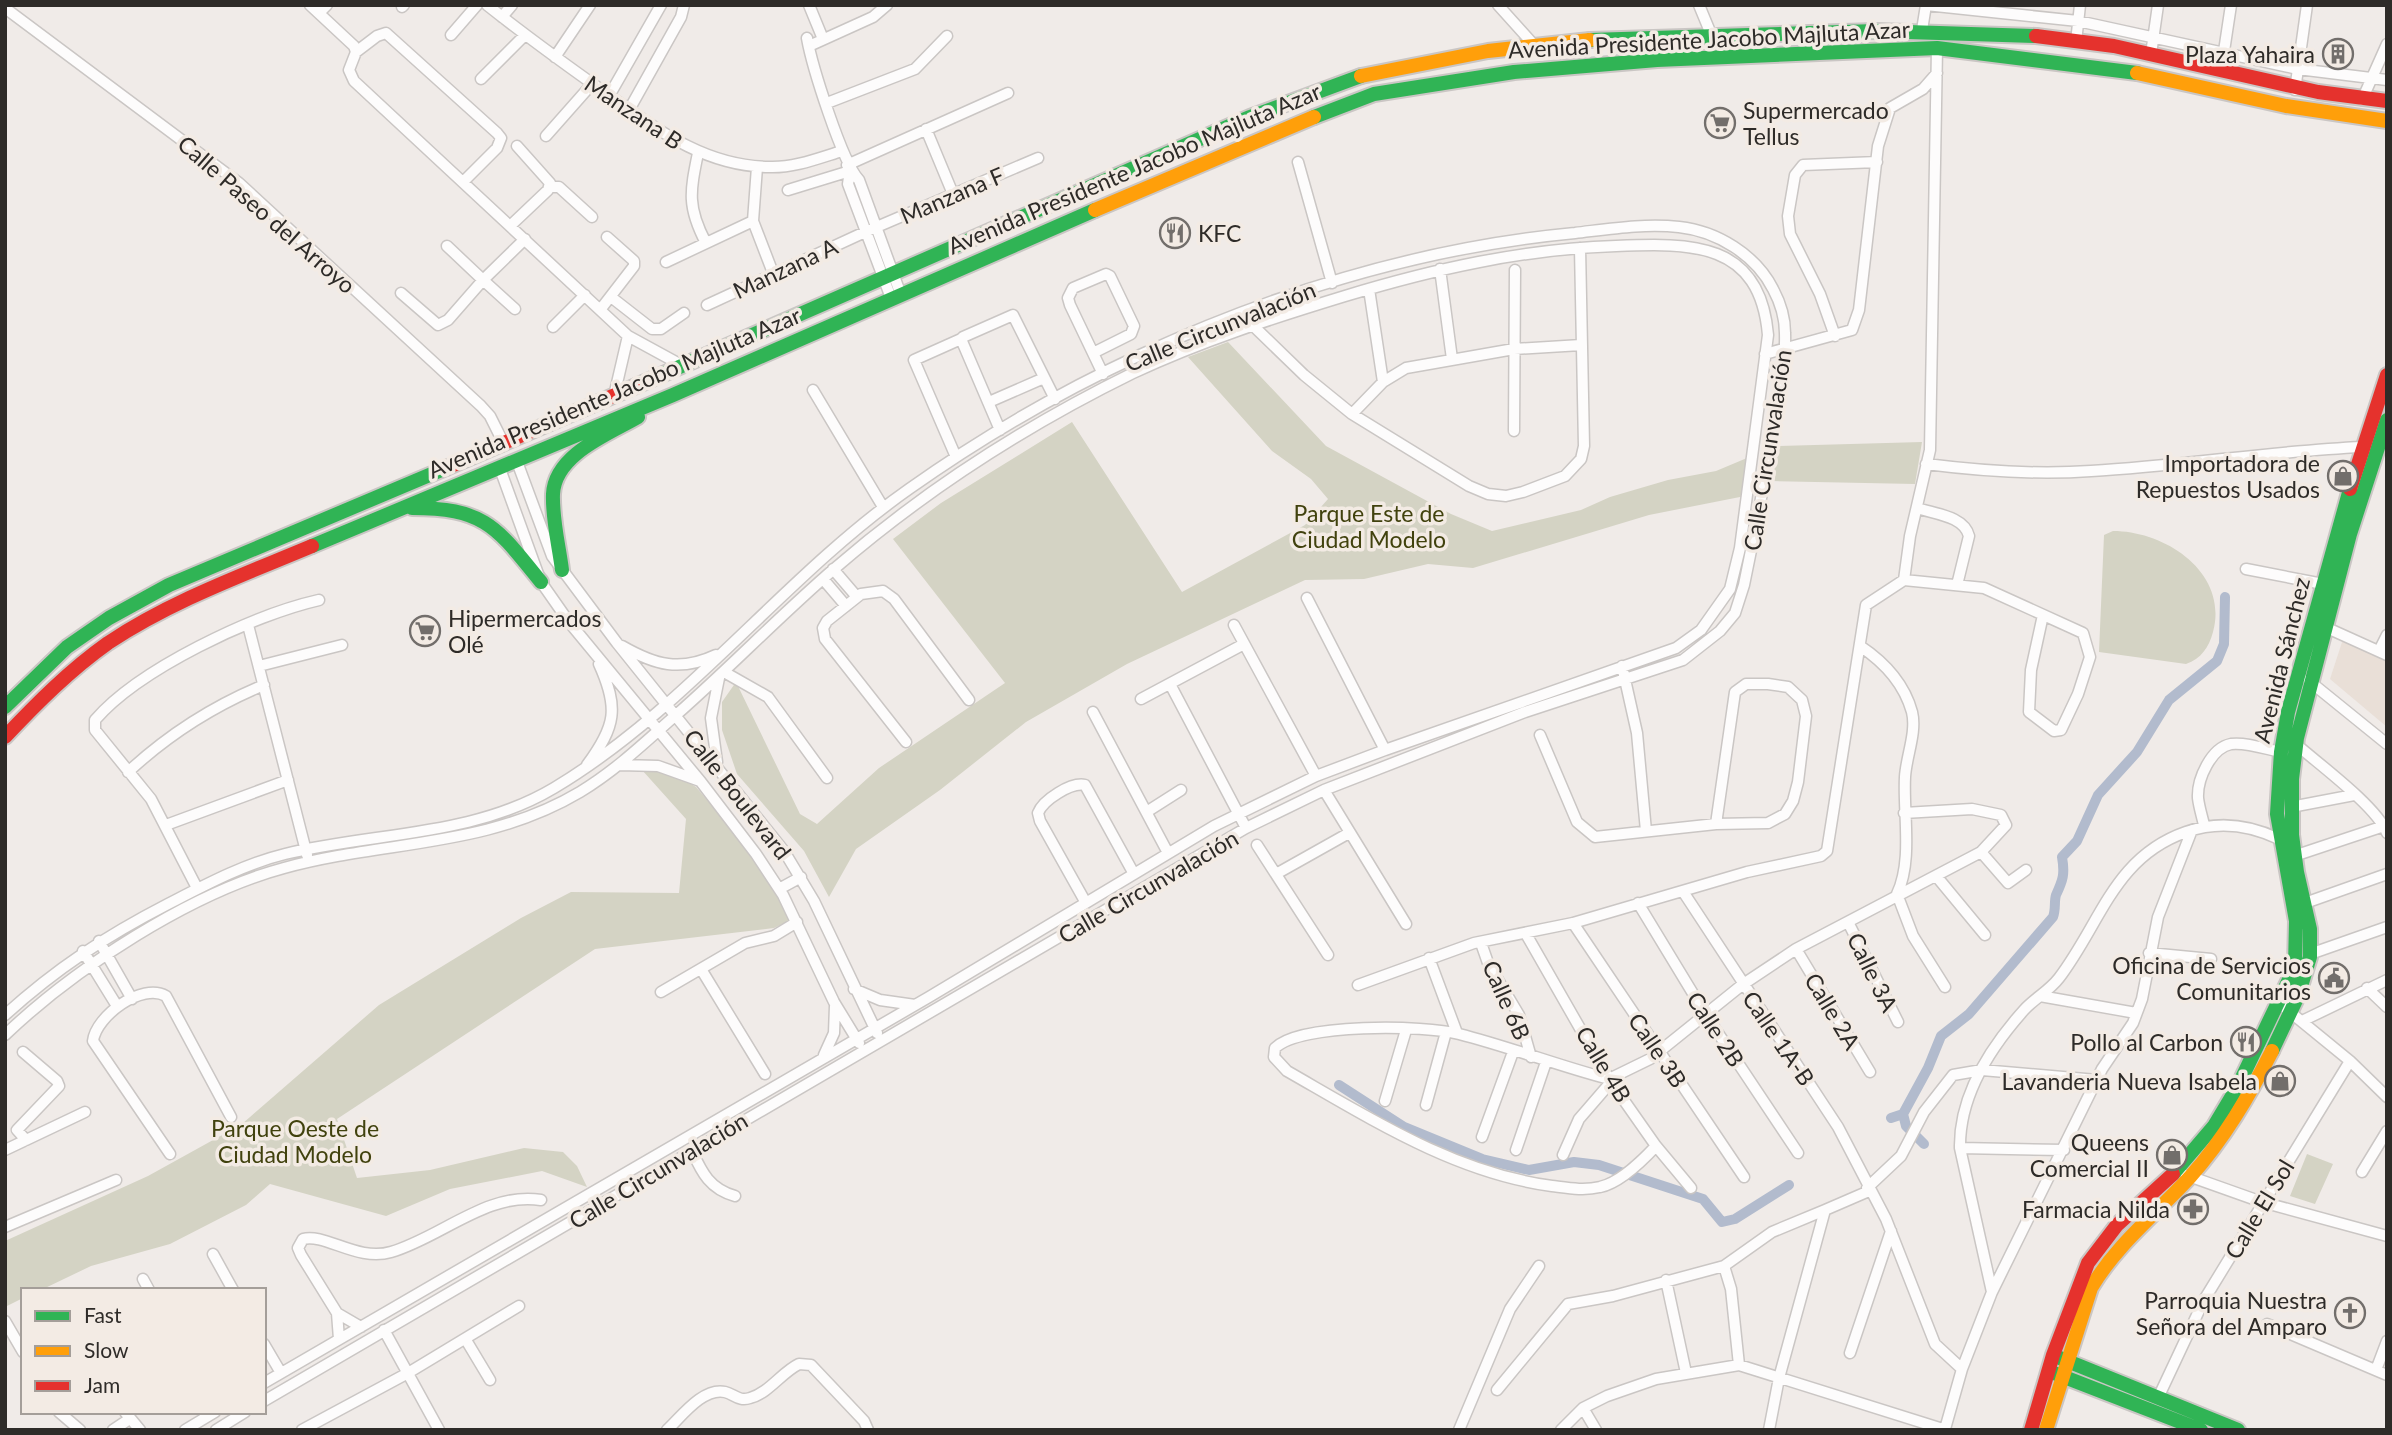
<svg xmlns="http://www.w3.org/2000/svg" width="2392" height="1435" font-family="Lato,sans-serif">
<rect width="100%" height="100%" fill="#f0ebe8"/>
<path fill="#e9dfd7" d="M2344,636L2387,659V727L2330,679Z"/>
<path fill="#d4d3c4" d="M1228,342L1326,446L1451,514L1492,531L1581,510L1610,497L1668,480L1716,471L1747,458L1745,496L1649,515L1473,568L1428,564L1364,579L1305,580L1127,664L1026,722L940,790L856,849L829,897L804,851L737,774L722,730V702L736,682L800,814L817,824L879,768L1005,683L893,539L941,503L1072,422L1182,592L1305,525L1328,499L1311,479L1272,451L1188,357Z
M1922,442L1915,484L1772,481L1779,446Z
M2113,531C2166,531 2229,573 2213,632C2209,647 2201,659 2186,664L2099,652L2104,535Z
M665,767L696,787L754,855L795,918L774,928L595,949L337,1119L357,1178L430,1170L524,1148L563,1152L577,1166L587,1187L542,1171L450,1189L386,1216L270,1184L246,1205L170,1244L91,1266L41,1290H23V1298L5,1307V1241L148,1176L242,1124L379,1005L521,918L571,892L679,893L686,819L642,770Z
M2307,1154L2333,1164L2315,1204L2290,1196Z"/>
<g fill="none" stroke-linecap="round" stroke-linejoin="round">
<path stroke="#b2bbcd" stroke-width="10" d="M1339,1085L1404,1127L1482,1159L1529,1170L1574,1162L1599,1165L1703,1199L1722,1222L1735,1219L1789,1185
M1903,1114L1928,1068L1941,1036L1969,1014L2053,917C2056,909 2054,901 2056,895C2063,880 2065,874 2062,857L2077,841L2098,795L2137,752L2169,700L2217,661L2224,644L2225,597
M1891,1118L1903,1114L1906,1126L1924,1144"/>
<g stroke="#cac6c4" stroke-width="13">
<path id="street" d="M310,5L354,46L356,52L349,70L354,81L628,336L683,366
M487,5C526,36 566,65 607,94C658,130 704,166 769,167C794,168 819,158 842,151
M809,5L823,39
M1498,5L1534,45
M1699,5L1711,34
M1926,5L2078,21L2298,69L2387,80
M402,7L404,5
M5,8L239,183L481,406L490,416L504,444
M319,13L327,5
M502,17L512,5
M1922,30L1926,5
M451,35L477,5
M807,38C812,66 842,162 859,180L901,295
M2076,42L2080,5
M809,46L873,17L887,5
M356,52L377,36L386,33L497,133L501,138L497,148L463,182
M2151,54L2158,5
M555,57L590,5
M2221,71L2231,5
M481,79L525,35
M2295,90L2307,5
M609,96L661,5
M2362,100L2387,44
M827,103L915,69L947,36
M629,110L681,17L684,5
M926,129L953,194
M546,136L592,84
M698,153C690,192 687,207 706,243
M1298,162L1332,283
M847,165L1008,93
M757,167L753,221L773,273
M850,171L848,184L891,298
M549,187H559L592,217
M788,190L850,171
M511,225L548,190L550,183L517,146
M447,246L483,280L525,239
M666,262L753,221
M1440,269L1452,359
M1369,289L1383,382
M401,293L438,325L448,320L483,280L515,309
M611,297L652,329H661L684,313
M707,305L865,232L1038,158
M600,310L634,266V261L607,237
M1241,314L1304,375L1352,414L1469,486L1488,494L1506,496L1523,492L1565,476L1581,459L1584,446L1580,248
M553,327L585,295
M1835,336L1820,294L1790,234L1788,216L1795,175L1803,165L1877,162
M1093,353L1131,334L1134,326L1110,276L1106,274L1073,288L1068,298L1070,305L1103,374
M1765,354L1852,330L1859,310L1878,146L1890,108L1923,89L1937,73
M813,390L883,507
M614,396L628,336
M989,402L1044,378
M1352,414L1383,382L1406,368L1514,349L1581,345
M1000,430L961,339L963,337L1013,315L1055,399
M1514,431L1515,270
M956,457L914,360L961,339
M516,459L552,556L617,643L784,851L814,901L877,1033
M1926,464C1981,471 2036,475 2091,471C2182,466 2271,451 2362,447
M499,466L541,582L569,622L701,782L756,854L783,895L834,1002L859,1043
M1917,508C1935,514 1964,516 1969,536L1957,585
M833,569L857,597
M2246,569L2323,584
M823,579L846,606
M1904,580L1984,588L2083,633L2090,657L2078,694L2061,730L2054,731L2029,712L2031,670L2043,615
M1307,598L1385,750
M248,625L307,855
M1234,625L1316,776
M2325,627L2387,655
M622,646C655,665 680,672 716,655
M1860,646C1884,662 1904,683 1912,712C1917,732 1906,757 1905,777C1903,814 1913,860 1897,894
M2379,651L2387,635
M259,666L342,645
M1622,666L1637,733L1646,831
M724,672L768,697L827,778
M2308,680L2387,744
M1170,684L1246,828
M1141,699L1244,644
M1093,712L1168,853
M1540,735L1577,822L1595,837L1716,824L1768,823L1785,814L1793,801L1798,782L1806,716L1802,700L1788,687L1768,684H1746L1735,692L1716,824
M906,742L825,639L823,628L827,621L861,594L883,591L894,599L969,700
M2297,745C2320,765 2377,807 2387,833
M717,762L711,718L719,678
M587,765C616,726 619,708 599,664
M620,765L658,766L700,781
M128,772C169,734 213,706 264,685
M1324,790L1406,924
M2291,807L2354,795
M1148,811L1181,790
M166,825L288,780
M2204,825C2202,816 2199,807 2198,798C2197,779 2211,748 2231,744C2246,742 2266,749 2281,752
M1257,845L1328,955
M1981,852L2008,883L2026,870
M2294,856L2387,825
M1276,874L1349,833
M1937,877L1985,935
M197,888L151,799L95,730V720C139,669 253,615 319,600
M779,889L801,877
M1684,893L1838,1127L1886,1219L1935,1344L1962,1369
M1897,894L1913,936L1945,987
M1086,903L1040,821L1038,813C1043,800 1071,782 1085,785L1134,874
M1638,903L1706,1015L1798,1153
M2305,903L2387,874
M1848,922L1898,1022
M1573,923L1744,1177
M1526,934L1609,1079L1656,1146L1691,1188
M99,941L132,999
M1481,943L1488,963L1519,1015L1531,1057
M1796,949L1870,1072
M83,951L117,1006
M2149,953L2211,959
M2310,954L2387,927
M1429,958L1457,1033
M701,969L765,1074
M1358,985L1474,943L1573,923L1747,872L1821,856L1827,851L1866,605L1904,580L1910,536L1930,450L1937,48
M2367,988L2387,1007
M854,989L880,1000L915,1005
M661,992L745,943L774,936L797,922
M2040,996L2136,1013
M2279,1003L2350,1061L2387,1097
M5,1015C57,968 106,936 168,904C205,885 244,864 285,854C375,832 472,837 554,788C688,708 782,578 909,489C981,438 1060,392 1140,355C1277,292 1425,247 1575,233C1609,229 1645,223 1679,227C1717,231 1756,255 1773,289C1780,302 1785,318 1785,333C1786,363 1779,395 1774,425C1765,479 1755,532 1744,585L1735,613L1720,631L1683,660L1525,712L1324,790L1246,828L264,1401
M2302,1021L2387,980
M5,1035C75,968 191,893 284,868C386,840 486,848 580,792C613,772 640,747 668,722C725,673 777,618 834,569C923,492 1027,425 1133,373C1201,341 1273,318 1345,296C1434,269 1523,249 1616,246C1691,243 1760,241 1768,335L1740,548L1730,589L1701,630L1676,648L1385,750L1316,776L1214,826L929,997L264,1383
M23,1052L57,1081L59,1086L17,1130L26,1140
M824,1055L834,1033L835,1006
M1385,1101L1406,1030
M1426,1105L1446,1032
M1482,1137L1513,1052
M1656,1146C1643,1160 1619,1183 1600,1187C1584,1191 1568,1188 1552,1186C1455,1173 1371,1119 1287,1071L1274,1057L1275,1048C1300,1023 1425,1025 1459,1034C1510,1047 1559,1066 1609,1079L1650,1059L1742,985L1796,949L1981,852L2006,825L2001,815L1972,809L1904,813
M1960,1148L2064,1150
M5,1150L85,1112
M1516,1150L1546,1062
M692,1151C702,1173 710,1189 735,1196
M170,1154L93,1041C96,1016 142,982 166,996L231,1117
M1563,1155L1579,1119L1611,1082
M2362,1172L2387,1131
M2186,1175L2262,1202L2387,1236
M1867,1188L1901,1156L1924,1112L1953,1075L1982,1070L2097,1080
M5,1227L116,1180
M213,1254L233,1290
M1724,1266L1731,1289L1739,1365
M143,1279L149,1290
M1666,1280L1686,1373
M1992,1292L1960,1148C1959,1097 1990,1048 2024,1010C2035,998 2049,991 2059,978C2101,923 2114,857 2186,832C2217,821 2248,824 2279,839
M337,1313L339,1339
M5,1321L23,1352
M2267,1324L2387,1375
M361,1327L337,1313L301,1255L298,1248L303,1239C325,1233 358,1262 391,1252C440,1238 488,1191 541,1200
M384,1330L439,1430
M466,1340L490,1380
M264,1344L281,1373
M1850,1353L1891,1231
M2376,1370L2387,1341
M1497,1390L1568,1304L1613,1296L1724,1266L1772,1232L1825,1210
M2158,1398L2204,1300L2350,1061
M1583,1408L1596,1430
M59,1412L80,1430
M125,1412L140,1430
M1945,1429L1962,1369L1992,1292L2102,1069L2133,1023L2142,999L2158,917L2192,830
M113,1430L128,1420
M185,1430L215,1412
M216,1430L245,1412
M302,1430L408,1373L519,1306
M667,1430C681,1417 703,1387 725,1392C734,1394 739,1402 750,1398C769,1393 782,1372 799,1364L811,1365L864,1421L868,1430
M1459,1430L1510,1309L1539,1266
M1561,1430L1583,1408L1607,1396L1656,1379L1739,1365L1946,1430
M1769,1430L1779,1378L1825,1210L1869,1191"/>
</g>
<g stroke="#cac6c4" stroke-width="18">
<path id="fast" d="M1590,40L1876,31L2036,36
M1314,117L1374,94L1514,72L1657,60L1937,48L2137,73
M636,386L1250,117L1361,76
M412,508C486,508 497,528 541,582
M312,546L673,395L1095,210
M562,570C559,546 552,519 553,494C555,454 609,434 638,417
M5,707L67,647L109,618L169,585L446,468
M2272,1051L2298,996L2310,957V929L2297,872L2292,835V779L2297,738L2350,534L2387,420
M2173,1174L2214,1126L2238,1086L2295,967L2296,921L2277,814L2281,752L2288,712L2350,489
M2060,1358L2238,1430
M2054,1373L2201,1430"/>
</g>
<g stroke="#cac6c4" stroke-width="18">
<path id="slow" d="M2137,73L2286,106L2387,121
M1361,76L1488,51L1590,40
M1095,210L1314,117
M2046,1430L2091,1288C2117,1244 2156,1214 2190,1177C2224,1139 2249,1096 2272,1051"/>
</g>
<g stroke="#cac6c4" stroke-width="18">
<path id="jam" d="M2036,36L2114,46L2318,92L2387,101
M446,468L636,386
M2350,489L2387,375
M5,737C37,703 70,670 108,643C171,601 243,575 312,546
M2031,1430L2053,1355L2088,1263L2117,1225L2173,1174"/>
</g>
<use href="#street" stroke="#fdfcfc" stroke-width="10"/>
<use href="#fast" stroke="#30b455" stroke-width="14"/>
<use href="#slow" stroke="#ff9f0a" stroke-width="14"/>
<use href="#jam" stroke="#e5322d" stroke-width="14"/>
</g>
<defs>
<g id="building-ring" transform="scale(1.575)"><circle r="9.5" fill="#f3ebe4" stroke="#726e6b" stroke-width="1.5"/><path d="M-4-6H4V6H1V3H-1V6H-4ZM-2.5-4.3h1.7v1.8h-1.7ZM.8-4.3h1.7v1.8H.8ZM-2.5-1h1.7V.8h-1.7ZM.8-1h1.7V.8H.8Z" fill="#726e6b"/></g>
<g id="supermarket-ring" transform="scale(1.575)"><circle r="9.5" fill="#f3ebe4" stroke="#726e6b" stroke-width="1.5"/><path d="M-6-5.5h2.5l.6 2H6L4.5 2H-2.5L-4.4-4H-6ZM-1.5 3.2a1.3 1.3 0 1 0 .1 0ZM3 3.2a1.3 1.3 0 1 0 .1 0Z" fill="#726e6b"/></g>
<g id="restaurant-ring" transform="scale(1.575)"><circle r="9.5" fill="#f3ebe4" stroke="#726e6b" stroke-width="1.5"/><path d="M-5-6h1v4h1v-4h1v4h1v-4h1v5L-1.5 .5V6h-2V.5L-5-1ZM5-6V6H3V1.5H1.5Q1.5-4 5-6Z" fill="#726e6b"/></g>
<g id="shop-ring" transform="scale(1.575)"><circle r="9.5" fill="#f3ebe4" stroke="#726e6b" stroke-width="1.5"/><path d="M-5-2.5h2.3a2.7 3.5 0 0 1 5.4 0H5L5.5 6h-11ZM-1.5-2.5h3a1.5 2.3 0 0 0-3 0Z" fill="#726e6b"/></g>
<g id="civic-ring" transform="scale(1.575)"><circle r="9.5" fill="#f3ebe4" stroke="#726e6b" stroke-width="1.5"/><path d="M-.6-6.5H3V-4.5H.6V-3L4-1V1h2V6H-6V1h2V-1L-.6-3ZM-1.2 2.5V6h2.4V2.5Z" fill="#726e6b"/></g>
<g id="pharmacy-ring" transform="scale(1.575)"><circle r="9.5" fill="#f3ebe4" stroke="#726e6b" stroke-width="1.5"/><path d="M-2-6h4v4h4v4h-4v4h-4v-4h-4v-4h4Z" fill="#726e6b"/></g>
<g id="church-ring" transform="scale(1.575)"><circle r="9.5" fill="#f3ebe4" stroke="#726e6b" stroke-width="1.5"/><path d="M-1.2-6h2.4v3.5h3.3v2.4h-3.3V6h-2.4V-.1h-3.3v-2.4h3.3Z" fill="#726e6b"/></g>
</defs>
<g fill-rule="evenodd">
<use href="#building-ring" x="2338" y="54"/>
<use href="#supermarket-ring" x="1720" y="123"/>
<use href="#restaurant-ring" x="1175" y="233"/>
<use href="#shop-ring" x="2343" y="476"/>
<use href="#supermarket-ring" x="425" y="631"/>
<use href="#civic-ring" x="2334" y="978"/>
<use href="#restaurant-ring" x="2246" y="1042"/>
<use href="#shop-ring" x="2280" y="1081"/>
<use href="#shop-ring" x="2172" y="1155"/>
<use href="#pharmacy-ring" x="2193" y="1209"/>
<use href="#church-ring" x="2350" y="1313"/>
</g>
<g text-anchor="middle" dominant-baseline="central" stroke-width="7" stroke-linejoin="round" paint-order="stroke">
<g font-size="23" fill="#2e2b28" stroke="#f3ebe4">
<text transform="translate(1709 39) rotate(-3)">Avenida Presidente Jacobo Majluta Azar</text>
<text transform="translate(634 112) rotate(34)">Manzana B</text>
<text transform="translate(1134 168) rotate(-23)">Avenida Presidente Jacobo Majluta Azar</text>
<text transform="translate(952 195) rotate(-23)">Manzana F</text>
<text transform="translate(267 214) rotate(41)">Calle Paseo del Arroyo</text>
<text transform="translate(785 268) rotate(-25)">Manzana A</text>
<text transform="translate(1220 326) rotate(-22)">Calle Circunvalación</text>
<text transform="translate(614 392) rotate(-23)">Avenida Presidente Jacobo Majluta Azar</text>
<text transform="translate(1767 450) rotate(-81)">Calle Circunvalación</text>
<text transform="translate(2281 660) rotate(-76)">Avenida Sánchez</text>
<text transform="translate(738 794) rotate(52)">Calle Boulevard</text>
<text transform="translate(1148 886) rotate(-30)">Calle Circunvalación</text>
<text transform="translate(1873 972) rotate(64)">Calle 3A</text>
<text transform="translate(1507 1000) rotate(66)">Calle 6B</text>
<text transform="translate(1833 1011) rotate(59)">Calle 2A</text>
<text transform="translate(1716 1029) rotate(57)">Calle 2B</text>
<text transform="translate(1779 1038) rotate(56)">Calle 1A-B</text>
<text transform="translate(1658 1050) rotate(56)">Calle 3B</text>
<text transform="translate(1604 1064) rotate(59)">Calle 4B</text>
<text transform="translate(658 1170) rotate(-31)">Calle Circunvalación</text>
<text transform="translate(2259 1209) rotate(-59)">Calle El Sol</text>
</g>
<g font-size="23" fill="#2e2b28" stroke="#f3ebe4" text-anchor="end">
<text x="2315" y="54">Plaza Yahaira</text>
<text x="1743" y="110" text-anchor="start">Supermercado<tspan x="1743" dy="26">Tellus</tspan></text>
<text x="1198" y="233" text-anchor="start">KFC</text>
<text x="2320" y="463">Importadora de<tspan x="2320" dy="26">Repuestos Usados</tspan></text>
<text x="448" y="618" text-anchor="start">Hipermercados<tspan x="448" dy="26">Olé</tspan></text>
<text x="2311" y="965">Oficina de Servicios<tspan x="2311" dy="26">Comunitarios</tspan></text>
<text x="2223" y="1042">Pollo al Carbon</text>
<text x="2257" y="1081">Lavanderia Nueva Isabela</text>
<text x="2149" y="1142">Queens<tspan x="2149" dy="26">Comercial II</tspan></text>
<text x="2170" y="1209">Farmacia Nilda</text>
<text x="2327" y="1300">Parroquia Nuestra<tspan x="2327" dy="26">Señora del Amparo</tspan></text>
</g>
<g font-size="23" fill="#41420e" stroke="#f3ebe4">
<text x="1369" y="513">Parque Este de<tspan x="1369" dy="26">Ciudad Modelo</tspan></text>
<text x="295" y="1128">Parque Oeste de<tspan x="295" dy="26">Ciudad Modelo</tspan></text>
</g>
</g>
<rect width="2392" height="1435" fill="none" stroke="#2e2b28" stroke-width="14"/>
<rect x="21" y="1288" width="245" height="126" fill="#f3ebe4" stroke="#a49e99" stroke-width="2"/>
<rect x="35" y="1311" width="35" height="10" fill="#30b455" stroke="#a49e99" stroke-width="2"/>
<text x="84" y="1323" font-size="21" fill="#2e2b28">Fast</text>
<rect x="35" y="1346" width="35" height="10" fill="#ff9f0a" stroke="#a49e99" stroke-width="2"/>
<text x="84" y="1358" font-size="21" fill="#2e2b28">Slow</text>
<rect x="35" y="1381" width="35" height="10" fill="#e5322d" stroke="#a49e99" stroke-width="2"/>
<text x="84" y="1393" font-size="21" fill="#2e2b28">Jam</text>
</svg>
